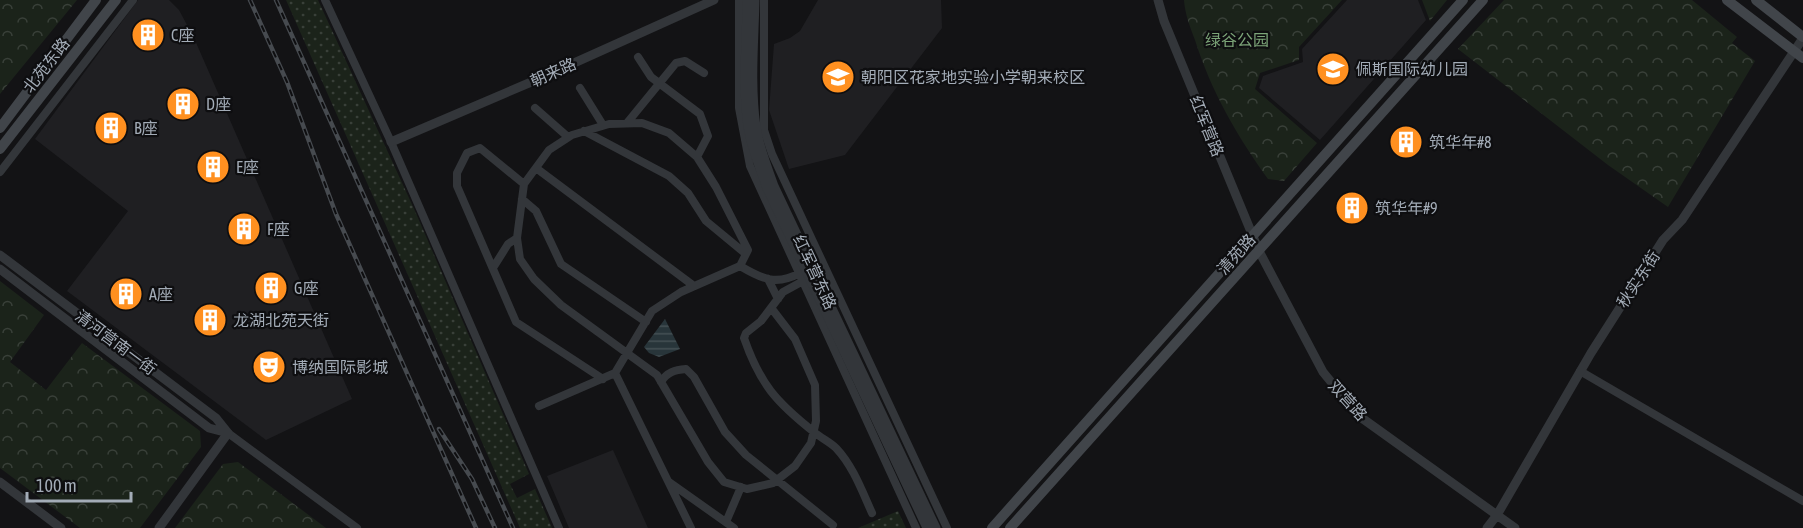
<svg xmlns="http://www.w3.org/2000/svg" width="1803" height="528" font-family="'Asap Condensed','Noto Sans SC',sans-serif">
<defs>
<pattern id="grass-dots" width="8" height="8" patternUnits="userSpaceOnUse" patternTransform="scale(1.5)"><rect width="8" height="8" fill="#1b231a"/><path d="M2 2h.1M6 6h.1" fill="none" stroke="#394039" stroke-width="1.8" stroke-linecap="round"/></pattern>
<pattern id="forest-crowns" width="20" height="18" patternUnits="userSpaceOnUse" patternTransform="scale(1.5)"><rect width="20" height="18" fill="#1b231a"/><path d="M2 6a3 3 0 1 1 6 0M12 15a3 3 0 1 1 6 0" fill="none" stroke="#394039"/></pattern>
<pattern id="water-rules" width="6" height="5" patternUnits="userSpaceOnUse" patternTransform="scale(1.5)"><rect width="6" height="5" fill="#28353a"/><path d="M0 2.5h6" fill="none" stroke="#445054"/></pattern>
</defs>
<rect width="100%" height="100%" fill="#131315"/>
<path fill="#1f1f22" d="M138,0H169L179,10L194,38L352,399L266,440L67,291L128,211L35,139Z
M818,0H941L942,28L845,155L789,169L769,110L774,44L790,38L800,31Z
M1347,0H1418L1426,20L1320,140L1259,88L1263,76L1303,62L1302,49Z
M613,450L648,528H569L547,476Z"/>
<path fill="url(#grass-dots)" d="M286,0H318L415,211L529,474L510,484L517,498L535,489L552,528H520Z
M898,511L906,528H858Z"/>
<path fill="url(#forest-crowns)" d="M0,0H77L0,94Z
M1184,0H1342L1299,47V60L1260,73L1255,89L1317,143L1284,181L1268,179C1237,136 1211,91 1195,40C1190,27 1185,14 1184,0Z
M1422,0H1447L1430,21Z
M1504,0H1692L1737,37L1732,43L1755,61L1668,207L1608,165L1458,49Z
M0,281L44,315L10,362L46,390L82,343L200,431L201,447L140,528H80L0,468Z
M238,462L326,528H175L223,464Z"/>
<path fill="url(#water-rules)" d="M665,319L680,349L659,357L649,353L644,347Z"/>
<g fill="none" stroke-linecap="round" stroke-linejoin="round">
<path stroke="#33363a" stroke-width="8" d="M325,0L391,142L559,528
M739,0V108L750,166L916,528
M764,0V130L772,154L947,528
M638,57L651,77L700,114L708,136L697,157
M580,88L603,125
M535,108L568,137
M627,123L676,63L685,61L704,73
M584,131L669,176L688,193L706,221L746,254
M536,168L694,286
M0,172L133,0
M524,184L480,148L467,153L457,173V186L516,322L603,379
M522,199L536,211L561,264L646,322
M740,266L748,250L716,187L697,157L669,133L642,123L609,124L572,135L549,150L524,184L517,238L520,259L534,279L561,305L657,375L708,462L724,482L747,489L773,483L795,466L811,443L816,421L815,385L795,339L772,309
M493,268L508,244L517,238
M768,279L778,299
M805,280L783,292L761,321L746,333L744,338C760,384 776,402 814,432C821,438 830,442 836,448C853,466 862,491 872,513
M1580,371L1803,501
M615,373L691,528
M661,382C667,372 675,370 686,369L694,377L725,432L746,455L833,525
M539,406L615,373L652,311L681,292L740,266C762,279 776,286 800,273
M228,433L357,528
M669,482L734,528
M726,522L741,487"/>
<path stroke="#33363a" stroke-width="9" d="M747,0C747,41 742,85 748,126C751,147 760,168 767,188L927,528
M755,0C754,42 750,85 756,127C759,147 767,166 774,186L936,528
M1158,0L1164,21L1259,251L1323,372L1359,416L1515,528
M391,142L543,77L714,0
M0,255L216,418L228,433
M0,269L209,428L228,433
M0,482L61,528
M159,528L228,433
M1487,528L1497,515L1591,353L1663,240L1682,220L1803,38"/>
<path stroke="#41454a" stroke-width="10" d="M1727,0L1803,58
M1756,0L1803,37
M0,128L96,0
M0,149L116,0
M992,528L1463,0
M1010,528L1483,0"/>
<g stroke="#464a4f" stroke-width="4.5">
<path id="rail" d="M250,0L287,82L336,214L476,528
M276,0L513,528
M439,429L472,479L495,528"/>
</g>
<use href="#rail" stroke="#0e0e10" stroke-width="2" stroke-dasharray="7" stroke-linecap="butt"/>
</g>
<defs>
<g id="building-disc" transform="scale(1.725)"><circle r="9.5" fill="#ff9020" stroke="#0e0e10"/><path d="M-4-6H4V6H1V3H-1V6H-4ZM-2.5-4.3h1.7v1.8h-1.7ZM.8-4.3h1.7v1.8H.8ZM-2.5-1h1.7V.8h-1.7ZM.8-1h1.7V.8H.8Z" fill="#fff"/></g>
<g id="school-disc" transform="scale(1.725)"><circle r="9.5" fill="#ff9020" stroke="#0e0e10"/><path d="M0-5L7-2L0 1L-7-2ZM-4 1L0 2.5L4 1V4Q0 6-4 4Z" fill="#fff"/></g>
<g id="theatre-disc" transform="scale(1.725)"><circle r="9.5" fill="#ff9020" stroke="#0e0e10"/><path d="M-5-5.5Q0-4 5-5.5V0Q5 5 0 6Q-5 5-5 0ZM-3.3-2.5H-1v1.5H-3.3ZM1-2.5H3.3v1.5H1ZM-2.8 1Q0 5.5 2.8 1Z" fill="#fff"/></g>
</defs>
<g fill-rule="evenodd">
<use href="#building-disc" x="148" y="35"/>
<use href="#school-disc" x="1333" y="69"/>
<use href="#school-disc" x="838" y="77"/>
<use href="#building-disc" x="183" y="104"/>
<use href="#building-disc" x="111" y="128"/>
<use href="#building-disc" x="1406" y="142"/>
<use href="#building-disc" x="213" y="167"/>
<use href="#building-disc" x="1352" y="208"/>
<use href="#building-disc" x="244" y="229"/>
<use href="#building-disc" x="271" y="288"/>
<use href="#building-disc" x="126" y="294"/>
<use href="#building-disc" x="210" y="320"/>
<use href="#theatre-disc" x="269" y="367"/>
</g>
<g text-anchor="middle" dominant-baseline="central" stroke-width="4.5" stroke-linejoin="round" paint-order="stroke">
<g font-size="16" fill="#a3acb7" stroke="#0e0e10" text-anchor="start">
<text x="171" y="35">C座</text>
<text x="1356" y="69">佩斯国际幼儿园</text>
<text x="861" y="77">朝阳区花家地实验小学朝来校区</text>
<text x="206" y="104">D座</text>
<text x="134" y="128">B座</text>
<text x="1429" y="142">筑华年#8</text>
<text x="236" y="167">E座</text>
<text x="1375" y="208">筑华年#9</text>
<text x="267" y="229">F座</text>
<text x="294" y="288">G座</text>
<text x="149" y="294">A座</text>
<text x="233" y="320">龙湖北苑天街</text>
<text x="292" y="367">博纳国际影城</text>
</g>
<g font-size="16" fill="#7ca478" stroke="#0e0e10">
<text x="1237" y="40">绿谷公园</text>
</g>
<g font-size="16" fill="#a3acb7" stroke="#0e0e10">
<text transform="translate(46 65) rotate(-52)">北苑东路</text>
<text transform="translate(553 72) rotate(-24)">朝来路</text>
<text transform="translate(1207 126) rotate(68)">红军营路</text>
<text transform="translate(1236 254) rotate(-48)">清苑路</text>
<text transform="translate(815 272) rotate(65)">红军营东路</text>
<text transform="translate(1638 279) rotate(-57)">秋实东街</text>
<text transform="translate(116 342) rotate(37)">清河营南一街</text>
<text transform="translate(1348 400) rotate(48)">双营路</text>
</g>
</g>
<path d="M27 492v9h104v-9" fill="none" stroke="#a3acb7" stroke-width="3"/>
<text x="36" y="492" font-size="18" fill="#a3acb7" stroke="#0e0e10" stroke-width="4.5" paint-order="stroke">100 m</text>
</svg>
